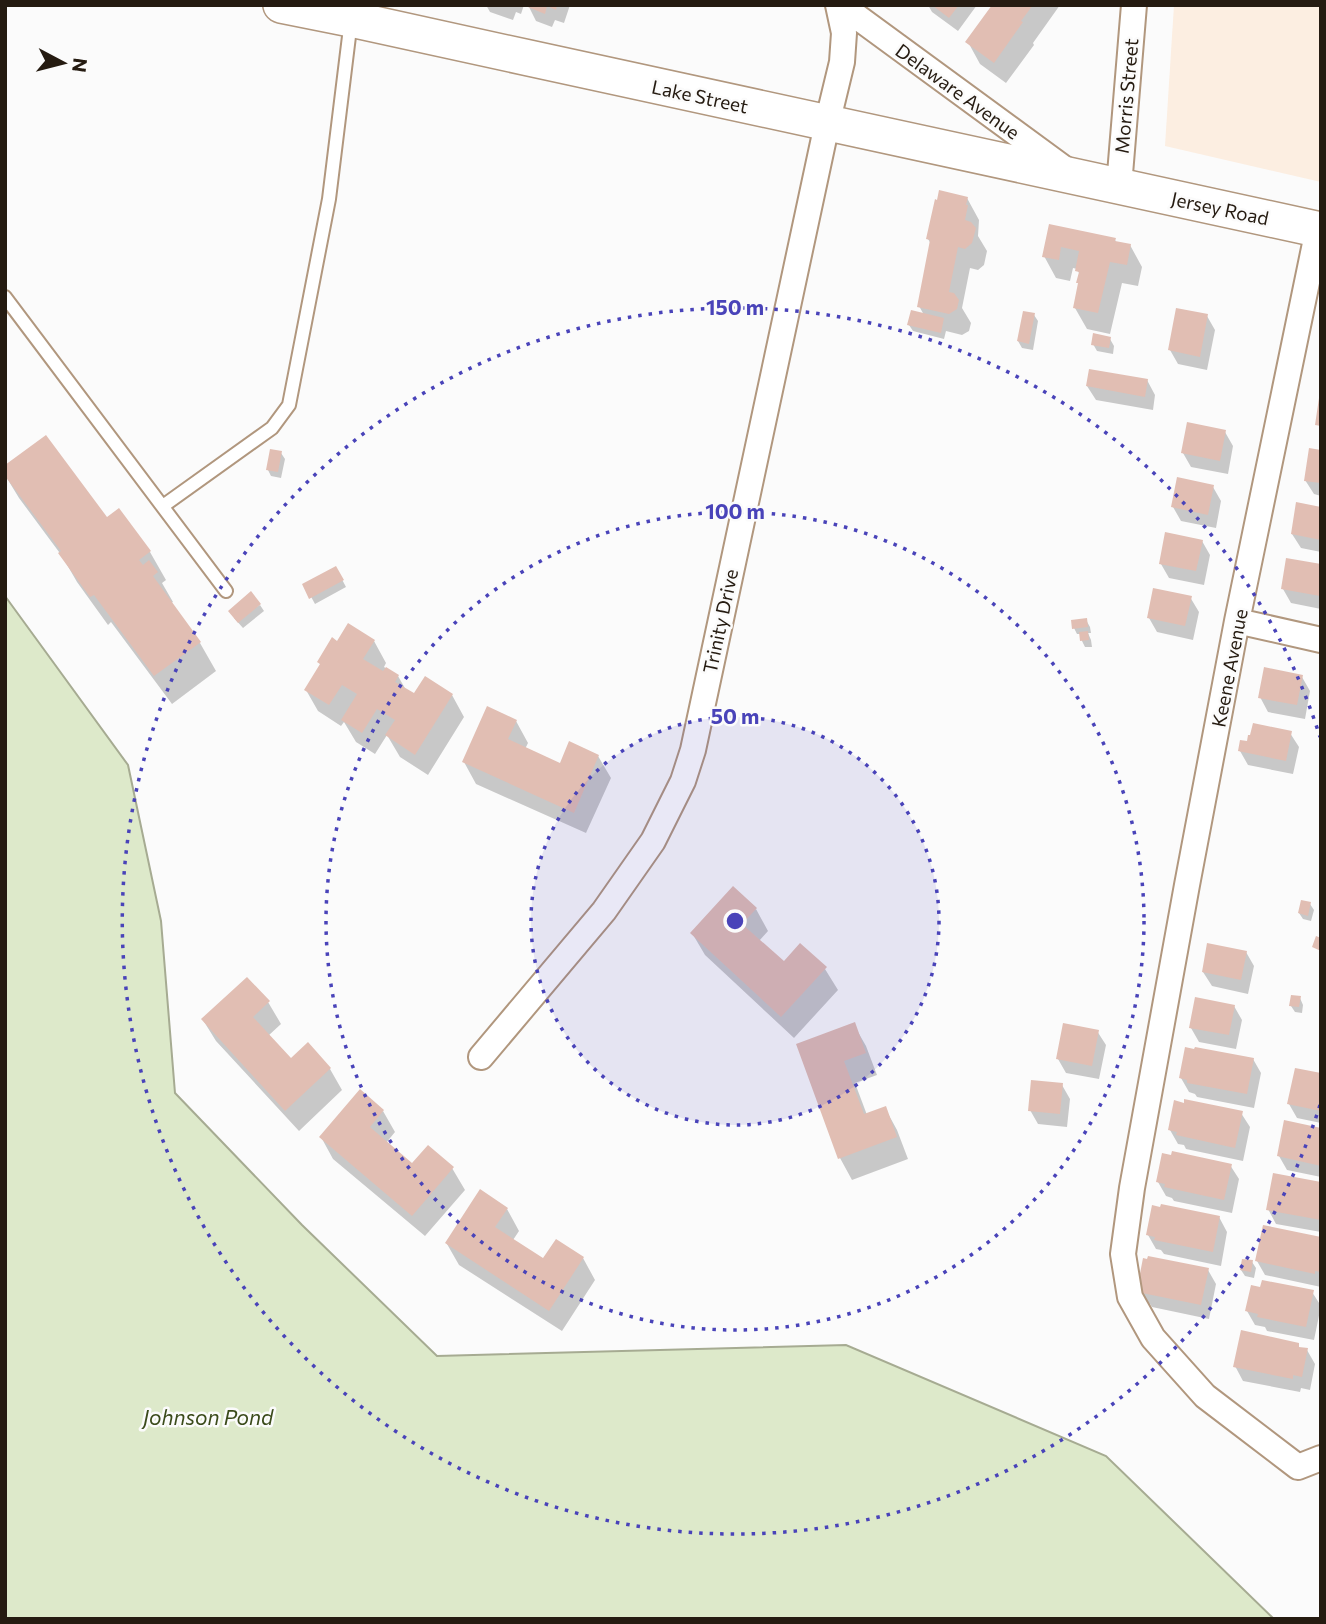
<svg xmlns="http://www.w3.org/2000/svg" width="1326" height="1624" font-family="Commissioner,sans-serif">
<rect width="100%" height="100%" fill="#fbfbfb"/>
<path fill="#fceee1" d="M1174,5H1321V182L1165,146Z"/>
<path fill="#dde9ca" stroke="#a6ab92" stroke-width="2" d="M5,596L128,765L161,921L175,1093L302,1225L437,1356L846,1345L1106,1456L1274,1619H5Z"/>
<path fill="#0003" d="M486,5H524L521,14L516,12L513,20L490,12Z
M528,5H570L564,23L555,20L552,27L536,21Z
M928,5H977L958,31L932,12Z
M995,5H1060L1033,43L1034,45L1006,83L980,64L968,42Z
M967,198L979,220L978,236L987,251L984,265L978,270L970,268L962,308L971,323L969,331L962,335L946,331L944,339L913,331L909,325L924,315L919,306L931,244L928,239Z
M1050,226L1115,239L1116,243L1130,245L1142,267L1138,286L1122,283L1110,334L1087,329L1075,308L1080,275L1077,269L1073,268L1070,281L1056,278L1044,256Z
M1034,315L1038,321L1033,350L1022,348L1018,341Z
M1207,316L1215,330L1207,370L1178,364L1170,350Z
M1110,339L1114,346L1113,354L1097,351L1093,344Z
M1147,380L1155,395L1153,410L1096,400L1087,386Z
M1225,432L1233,446L1228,474L1191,467L1183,453Z
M1321,452V496L1314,494L1305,480Z
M281,453L285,459L281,478L271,476L268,470Z
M5,475L106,519L150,552L166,580L162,583L173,602L171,603L200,643L216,671L172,704L111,622L108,625L77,582L62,556L19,498Z
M1213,487L1221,501L1216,528L1181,521L1173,507Z
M1321,508V552L1301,548L1292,534Z
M1202,541L1210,555L1204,585L1169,578L1161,564Z
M1321,566V609L1291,603L1283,589Z
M336,568L346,587L315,604L304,584Z
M1190,597L1199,612L1193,640L1157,632L1149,618Z
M260,605L264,611L243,628L234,618Z
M1086,620L1090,627L1091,633H1088L1091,640L1092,647H1085L1082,641L1081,634H1077L1074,628Z
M374,641L386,663L384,667L398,676L406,690L415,696L452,695L464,717L428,775L400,757L387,735L375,754L356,742L344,722L341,726L318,711L306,690L321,666L319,662L337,643Z
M1302,677L1310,691L1305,719L1268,712L1260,697Z
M516,721L528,743L525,749L560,765L598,756L611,778L586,833L476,784L464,762Z
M1290,733L1299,747L1293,774L1248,765L1240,751L1248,743Z
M1310,904L1314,910L1311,921L1303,919L1299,913Z
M756,909L768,931L759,941L784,964L825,969L838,990L794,1038L705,955L692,933Z
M1246,952L1254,966L1248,994L1212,986L1203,972Z
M1300,998L1303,1005L1302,1013L1295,1012L1291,1006Z
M268,1002L281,1024L268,1036L291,1061L330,1069L342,1090L299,1131L216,1041L203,1020Z
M1234,1006L1242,1020L1236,1049L1199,1042L1191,1028Z
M854,1025L866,1046L877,1075L855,1083L867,1115L885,1108L897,1130L908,1159L852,1180L840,1158L799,1045Z
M1097,1031L1106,1045L1099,1079L1066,1073L1058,1059Z
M1253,1059L1261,1073L1254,1108L1197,1097L1195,1094L1189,1092L1181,1078Z
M1321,1075V1123L1297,1118L1289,1104Z
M1062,1085L1070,1099L1067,1127L1038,1124L1030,1110Z
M1185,1105L1241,1113L1250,1127L1243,1161L1186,1149L1184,1145L1178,1144L1170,1130Z
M383,1111L395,1132L386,1143L412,1166L452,1168L465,1190L425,1236L333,1159L321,1137Z
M1321,1130V1177L1287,1170L1279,1156Z
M1172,1157L1230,1165L1239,1179L1232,1213L1174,1201L1172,1198L1166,1196L1158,1182Z
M1321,1184V1232L1276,1224L1268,1209Z
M507,1209L519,1231L513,1240L544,1260L583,1258L595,1280L562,1331L459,1265L447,1244Z
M1219,1217L1227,1232L1221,1266L1164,1254L1161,1250L1156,1249L1148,1235Z
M1321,1240V1287L1265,1275L1257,1261Z
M1252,1262L1256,1268L1254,1278L1245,1276L1241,1270Z
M1208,1270L1216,1284L1209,1319L1152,1307L1150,1304L1147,1303L1138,1289Z
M1312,1292L1321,1306L1314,1340L1267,1331L1265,1327L1255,1325L1247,1311Z
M1298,1345L1300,1349L1307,1350L1315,1364L1310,1390L1301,1388L1300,1392L1243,1381L1235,1366Z"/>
<path fill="#e1beb3" d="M523,5H557L556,10L547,6L545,14Z
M932,5H959L949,18Z
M992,5H1033L1021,21L1023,22L994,63L965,42Z
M939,190L968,197L966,205H968L965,220L971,222L976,228L972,243L965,249L958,247L949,292L954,293L959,300L957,309L949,314L917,307L930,240L926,239L935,199L937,200Z
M1049,224L1116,238L1115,241L1131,244L1127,265L1110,262L1098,313L1073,308L1078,283H1076L1079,272L1075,271L1079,251L1061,247L1059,260L1042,257Z
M1176,308L1208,314L1200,357L1168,350Z
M911,310L944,318L941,333L907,325Z
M1023,311L1035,313L1029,344L1017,341Z
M1093,333L1111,337L1109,348L1091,345Z
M1089,369L1148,379L1145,397L1086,386Z
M1319,398H1321V426L1315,425Z
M1187,422L1226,430L1220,461L1181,453Z
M46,435L107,517L119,508L151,551L139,560L143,565L149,560L158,572L153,576L201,642L154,676L94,595L90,597L58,553L61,551L5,476V465Z
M1309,448L1321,450V483L1304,481Z
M270,449L282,451L278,472L266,470Z
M1177,477L1214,485L1208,515L1171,507Z
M1296,502L1321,507V540L1291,534Z
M1165,532L1203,540L1196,571L1159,564Z
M1286,558L1321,564L1320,596L1281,589Z
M336,566L344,580L309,599L302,584Z
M1153,588L1192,596L1185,626L1147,618Z
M251,591L261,604L238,623L228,611Z
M1087,618L1088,627L1072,629L1071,620Z
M348,623L375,640L363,659L383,671L386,667L399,675L395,682L414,693L425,676L453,694L415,755L385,735L395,720L377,709L362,733L341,720L357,694L342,685L329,705L304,690L320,664L317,662L332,637L337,641Z
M1088,631L1089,640L1080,641L1079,632Z
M1264,667L1303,675L1297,705L1258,698Z
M487,706L517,720L508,739L560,763L569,741L599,755L574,813L462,762Z
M1253,723L1292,731L1286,761L1238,751L1240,740L1247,741L1248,735H1250Z
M733,886L757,908L742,924L784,961L800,943L827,967L781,1017L690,933Z
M1301,900L1311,902L1308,916L1298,913Z
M1316,936L1321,938V951L1312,947Z
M1207,943L1247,951L1241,980L1202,972Z
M247,977L270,1001L253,1017L291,1058L308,1042L331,1068L285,1111L201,1019Z
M1291,995L1301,996L1299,1007L1289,1006Z
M1195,997L1235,1005L1229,1035L1189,1028Z
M855,1022L866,1053L844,1061L864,1114L886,1106L897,1137L838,1159L796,1044Z
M1063,1023L1099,1030L1092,1066L1056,1059Z
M1185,1047L1194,1049L1195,1047L1254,1058L1247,1094L1187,1083V1080L1179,1078Z
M1295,1068L1321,1073V1111L1287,1104Z
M1031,1080L1063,1083L1060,1114L1028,1111Z
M360,1089L384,1110L370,1127L412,1163L428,1145L454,1167L412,1216L319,1137Z
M1184,1099L1243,1111L1235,1148L1176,1135L1177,1132L1168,1130L1174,1100L1184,1103Z
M1284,1120L1321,1128V1166L1277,1156Z
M1172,1151L1232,1164L1224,1200L1164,1187L1165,1184L1156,1182L1162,1153L1171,1155Z
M1273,1173L1321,1182V1220L1266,1210Z
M480,1189L508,1208L495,1227L543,1258L556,1239L584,1257L549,1311L445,1243Z
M1161,1204L1220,1216L1213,1252L1154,1240L1155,1237L1146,1235L1152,1205L1160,1207Z
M1263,1225L1321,1237V1272L1315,1271V1274L1255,1261Z
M1148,1256L1209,1268L1201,1305L1142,1293V1290L1137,1289L1143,1258L1147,1259Z
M1242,1259L1253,1260L1251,1272L1240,1270Z
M1262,1280L1314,1290L1306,1327L1257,1317L1258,1314L1245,1311L1251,1285L1260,1287Z
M1241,1330L1299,1343V1347L1308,1348L1302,1377L1293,1375V1379L1233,1367Z"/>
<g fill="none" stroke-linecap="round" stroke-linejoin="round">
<g stroke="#b1977e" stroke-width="16">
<path id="lane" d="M5,297L226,591
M163,506L272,428L289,405L329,199L351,20"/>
</g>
<g stroke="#b1977e" stroke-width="28">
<path id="street" d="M841,5L1069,172
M1119,186L1134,5
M1318,229L1237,621L1187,885L1132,1188L1123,1254L1130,1297L1153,1338L1205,1396L1298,1467L1321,1458
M1237,621L1321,640
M481,1057L604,911L653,841L683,781L693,750L827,124L842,62L844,33L838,5"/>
</g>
<g stroke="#b1977e" stroke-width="38">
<path id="secondary" d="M281,5L351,19C674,90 997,160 1321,230"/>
</g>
<use href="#lane" stroke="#fff" stroke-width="12"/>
<use href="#street" stroke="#fff" stroke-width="24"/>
<use href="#secondary" stroke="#fff" stroke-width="35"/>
</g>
<circle cx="735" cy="921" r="204" fill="#4943b9" fill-opacity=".12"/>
<g fill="none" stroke="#4943b9" stroke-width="3.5" stroke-dasharray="3.5 7">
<circle cx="735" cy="921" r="204"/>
<circle cx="735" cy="921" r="409"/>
<path d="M1320 1105A613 613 0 1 1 1320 737"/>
</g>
<g text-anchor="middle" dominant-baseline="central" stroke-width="5" stroke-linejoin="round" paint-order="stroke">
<g font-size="19" fill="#251b11" stroke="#fbfbfb">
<text transform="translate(958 91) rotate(36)">Delaware Avenue</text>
<text transform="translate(700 96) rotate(12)">Lake Street</text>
<text transform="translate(1126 96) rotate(-85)">Morris Street</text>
<text transform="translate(1220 208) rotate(12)">Jersey Road</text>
<text transform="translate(720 621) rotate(-78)">Trinity Drive</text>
<text transform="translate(1229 668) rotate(-79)">Keene Avenue</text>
</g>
<g font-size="21" font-style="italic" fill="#3b4b1b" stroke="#fbfbfb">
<text x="208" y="1416">Johnson Pond</text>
</g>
</g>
<circle cx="735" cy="921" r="10" fill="#4943b9" stroke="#fbfbfb" stroke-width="3.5"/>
<g font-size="21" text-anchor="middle" font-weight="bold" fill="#4943b9" stroke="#fbfbfb" stroke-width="5" stroke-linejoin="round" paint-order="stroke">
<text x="735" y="315">150 m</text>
<text x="735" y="519">100 m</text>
<text x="735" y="724">50 m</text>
</g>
<rect width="1326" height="1624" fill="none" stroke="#251b11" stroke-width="14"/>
<g transform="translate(63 63) rotate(97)" stroke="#fbfbfb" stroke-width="5" paint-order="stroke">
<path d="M0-5L12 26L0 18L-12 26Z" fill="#251b11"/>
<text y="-10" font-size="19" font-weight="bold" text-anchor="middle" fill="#251b11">N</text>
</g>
</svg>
